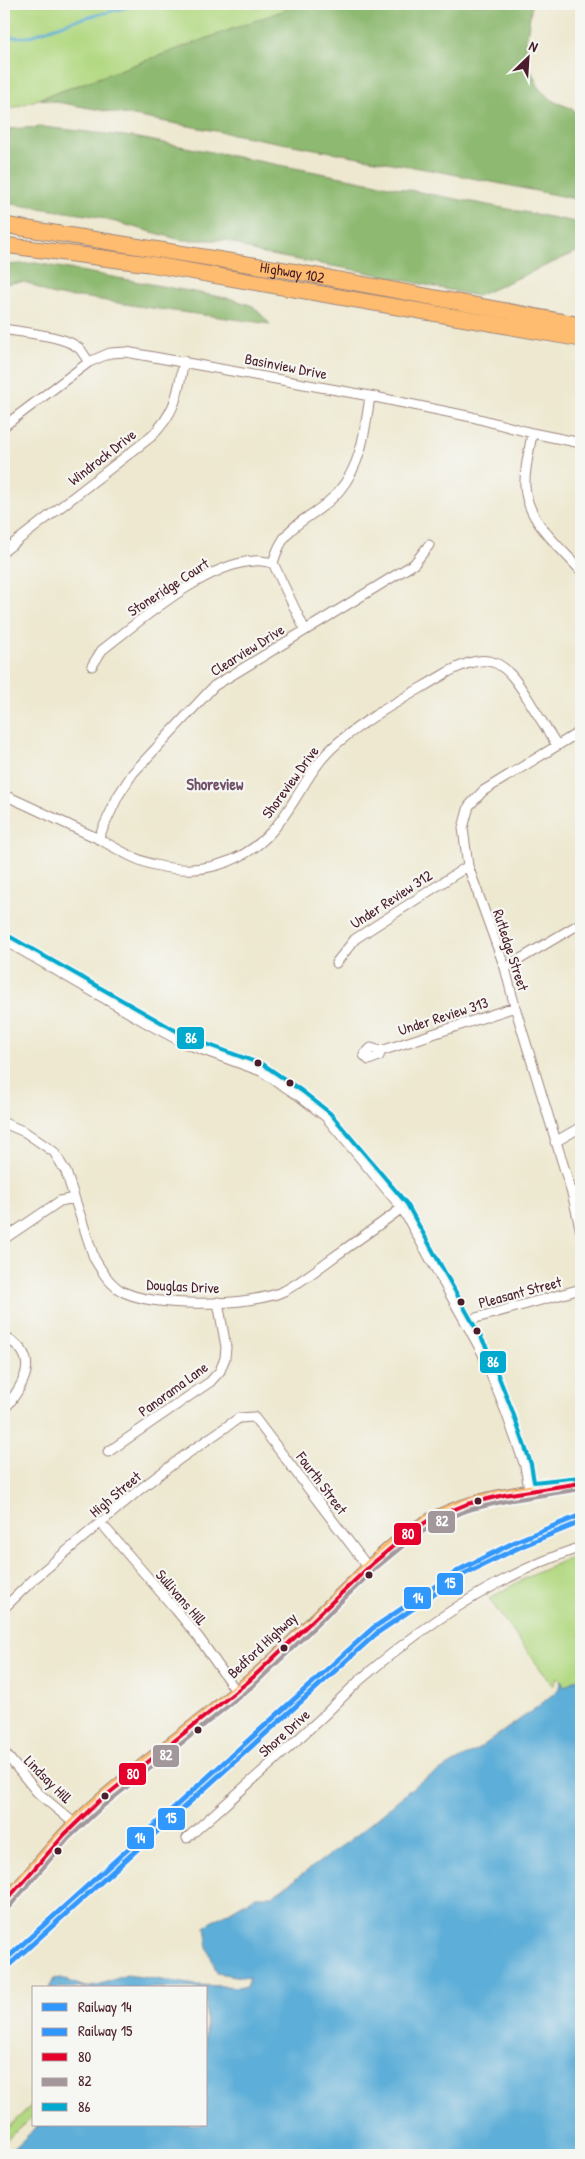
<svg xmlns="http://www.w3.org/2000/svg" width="585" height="2159" font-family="'Patrick Hand',sans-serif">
<rect width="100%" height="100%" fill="#f6f6f2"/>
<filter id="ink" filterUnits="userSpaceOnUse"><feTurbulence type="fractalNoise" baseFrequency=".02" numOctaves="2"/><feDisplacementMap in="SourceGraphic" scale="10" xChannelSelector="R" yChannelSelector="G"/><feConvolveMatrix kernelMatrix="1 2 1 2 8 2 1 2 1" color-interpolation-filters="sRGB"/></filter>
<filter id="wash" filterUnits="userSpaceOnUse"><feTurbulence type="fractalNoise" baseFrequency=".0096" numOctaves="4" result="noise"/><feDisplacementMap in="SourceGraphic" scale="20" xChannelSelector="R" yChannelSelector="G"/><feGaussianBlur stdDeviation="1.12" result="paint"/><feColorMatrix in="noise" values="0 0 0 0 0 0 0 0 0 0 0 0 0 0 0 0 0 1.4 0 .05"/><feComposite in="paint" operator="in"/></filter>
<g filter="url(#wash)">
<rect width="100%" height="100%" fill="#ede8cf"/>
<path fill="#b3d983" stroke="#7e7c57" d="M4,4H302L195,45L4,111Z
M581,1552V1676L564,1687L558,1677L553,1686L489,1599L520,1581Z
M34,2103V2115L4,2142V2131Z"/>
<path fill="#8eb971" stroke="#6c6c4e" d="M301,4H532L524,55L540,90L555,102L571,108L581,118V200L447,173L40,99Z
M43,127L133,137L581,223V250L477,296L361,271L259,253L226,240H181L94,216L4,203V129Z
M36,263L232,299L253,306L270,324C209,315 149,309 89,298C77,296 62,298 51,294C42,292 35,284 27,283C20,281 11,283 4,284V265Z"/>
<path fill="#5daed8" stroke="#546682" d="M581,1676V2155H7L39,2125H206V1988H49L54,1979L60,1978L85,1987L101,1984L127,1975L196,1985L246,1987L249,1978L217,1973L208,1949L205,1926L256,1896H272L357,1835L418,1783L477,1750L540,1705L558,1690L561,1681L564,1687Z"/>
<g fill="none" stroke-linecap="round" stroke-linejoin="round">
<path stroke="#5daed8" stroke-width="2.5" d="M4,37H28L72,21L141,4"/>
</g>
</g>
<g filter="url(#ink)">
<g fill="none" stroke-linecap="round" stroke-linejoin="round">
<g stroke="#9c847d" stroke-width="11">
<path id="minor" d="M4,329C24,333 64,335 80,349C83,353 86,358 89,362
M4,426L89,362L110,353L126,352L370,396L472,417L532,433L581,443
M532,433C530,449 524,469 525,486C527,522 559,545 581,571
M4,551L152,436C177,410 177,395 184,361
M305,630L273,563C286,517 313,522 339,491C362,464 365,430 370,396
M92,666L102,650C141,620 205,564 254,561C260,560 267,562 273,563
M581,731L483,791L469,806L463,828L468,866L505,968L515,1007L573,1197L581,1232
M4,796L11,798C40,811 68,825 97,838C116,848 134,860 155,865C198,876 242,865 272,831C295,806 307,772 331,749C361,720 412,694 448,672C491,649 505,662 528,699C538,715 547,730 557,745
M98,839L118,796L133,773L214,686L414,564L429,545
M4,940L152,1026L184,1043L261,1071L299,1096L326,1117L402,1208L465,1321L482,1352L506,1412L525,1466L529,1489
M336,963L355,939L468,866
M505,968L581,923
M381,1051L371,1048L364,1055L369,1060L379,1056L381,1051L515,1007
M4,1123L25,1132L54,1152L66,1172L94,1258C101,1270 108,1282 120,1290C150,1309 253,1306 284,1291C301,1282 316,1270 331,1259C355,1242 379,1225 402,1208
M555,1142L581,1127
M4,1239L60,1201L74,1198
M465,1321L581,1289
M4,1337C43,1356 24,1384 4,1410
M108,1452L195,1392L210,1382L220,1371L225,1358L226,1347L218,1302
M101,1523L176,1610L199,1638L236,1691
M4,1608L35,1578L139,1490L181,1458L239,1418L254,1417L368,1567
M4,1752L37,1792L75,1824
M187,1838C232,1798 277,1759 320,1719C334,1706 347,1692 361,1679C426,1623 500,1574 581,1547"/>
</g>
<g stroke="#9c847d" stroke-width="14">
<path id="primary" d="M4,1903C28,1877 49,1849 74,1824C136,1764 210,1718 273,1660C300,1634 327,1607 354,1581C377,1558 402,1534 431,1519C476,1495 532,1491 581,1483"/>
</g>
<g stroke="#9c847d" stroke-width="17">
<g id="motorway">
<path id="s1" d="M4,225L297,272L581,325"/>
<path d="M4,245L149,264L581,339"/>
</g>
</g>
<use href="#minor" stroke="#fff" stroke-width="9"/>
<use href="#primary" stroke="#fdbc70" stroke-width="12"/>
<use href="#motorway" stroke="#fdbc70" stroke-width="15"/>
<g stroke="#f6f6f2" stroke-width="8">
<path id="bus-1" d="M4,1903L65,1834L98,1802L249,1681L372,1564L410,1532L431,1519L467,1504L504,1495L581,1483"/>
</g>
<g stroke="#f6f6f2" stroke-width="8">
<path id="bus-2" d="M9,1907L69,1838L102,1807L253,1686L376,1568L414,1537L434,1525L468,1510L506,1501L581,1489"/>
</g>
<g stroke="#f6f6f2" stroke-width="8">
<path id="bus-3" d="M7,935L187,1037L264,1065L302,1091L330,1113L407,1204L470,1318L488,1350L512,1410L531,1464L534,1482L580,1477"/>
</g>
<use href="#bus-1" stroke="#e4002b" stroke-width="4"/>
<use href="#bus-2" stroke="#a2989b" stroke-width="4"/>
<use href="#bus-3" stroke="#00a9ce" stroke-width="4"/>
<g stroke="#f6f6f2" stroke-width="9">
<path id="rail-1" d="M4,1961L373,1628L461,1569L519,1540L581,1515"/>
</g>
<g stroke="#f6f6f2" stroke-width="9">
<path id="rail-2" d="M8,1966L377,1633L464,1574L522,1546L581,1522"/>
</g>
<use href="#rail-1" stroke="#3098fc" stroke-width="5"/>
<use href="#rail-2" stroke="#3098fc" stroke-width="5"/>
</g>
</g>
<g fill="#4a1f2b" stroke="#f6f6f2" stroke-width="2">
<circle cx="258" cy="1063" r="4.5"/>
<circle cx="290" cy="1083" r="4.5"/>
<circle cx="461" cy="1302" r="4.5"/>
<circle cx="477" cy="1331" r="4.5"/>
<circle cx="478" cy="1501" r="4.5"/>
<circle cx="369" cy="1575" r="4.5"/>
<circle cx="284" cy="1648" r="4.5"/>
<circle cx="198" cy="1730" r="4.5"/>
<circle cx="105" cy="1796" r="4.5"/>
<circle cx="58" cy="1851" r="4.5"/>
</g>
<g text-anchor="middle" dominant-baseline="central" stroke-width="4.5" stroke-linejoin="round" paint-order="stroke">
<g font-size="15" fill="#4a1f2b" stroke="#f6f6f2">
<text stroke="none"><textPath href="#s1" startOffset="292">Highway 102</textPath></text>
<text transform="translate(286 366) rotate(11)">Basinview Drive</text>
<text transform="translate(102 457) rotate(-38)">Windrock Drive</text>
<text transform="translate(168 587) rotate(-33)">Stoneridge Court</text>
<text transform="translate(247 650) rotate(-32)">Clearview Drive</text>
<text transform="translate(290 782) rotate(-54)">Shoreview Drive</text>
<text transform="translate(391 899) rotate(-33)">Under Review 312</text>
<text transform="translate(511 950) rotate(72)">Rutledge Street</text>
<text transform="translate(443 1016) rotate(-18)">Under Review 313</text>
<text transform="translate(183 1286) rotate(3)">Douglas Drive</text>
<text transform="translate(520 1292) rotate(-15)">Pleasant Street</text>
<text transform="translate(173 1389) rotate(-36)">Panorama Lane</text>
<text transform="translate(322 1483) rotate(53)">Fourth Street</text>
<text transform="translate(115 1494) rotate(-40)">High Street</text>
<text transform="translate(181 1597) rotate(49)">Sullivans Hill</text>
<text transform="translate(262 1645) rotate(-43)">Bedford Highway</text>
<text transform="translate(284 1733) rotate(-42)">Shore Drive</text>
<text transform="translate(48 1779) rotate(45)">Lindsay Hill</text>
</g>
<g font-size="16" font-weight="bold" fill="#70526a" stroke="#f6f6f2">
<text x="215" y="784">Shoreview</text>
</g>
</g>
<g stroke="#f6f6f2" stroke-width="2">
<rect x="176" y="1026" width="29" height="24" rx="5" fill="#00a9ce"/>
<rect x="479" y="1350" width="28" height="24" rx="5" fill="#00a9ce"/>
<rect x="427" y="1510" width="29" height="24" rx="5" fill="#a2989b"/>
<rect x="393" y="1522" width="29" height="24" rx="5" fill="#e4002b"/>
<rect x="436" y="1572" width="28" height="24" rx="5" fill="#3098fc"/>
<rect x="403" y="1586" width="29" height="24" rx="5" fill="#3098fc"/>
<rect x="152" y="1744" width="28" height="24" rx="5" fill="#a2989b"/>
<rect x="118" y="1762" width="29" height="24" rx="5" fill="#e4002b"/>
<rect x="157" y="1807" width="29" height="24" rx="5" fill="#3098fc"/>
<rect x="126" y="1826" width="29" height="24" rx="5" fill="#3098fc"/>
</g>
<g font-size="14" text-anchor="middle" font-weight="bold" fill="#fff">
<text x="191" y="1043">86</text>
<text x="493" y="1367">86</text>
<text x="442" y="1526">82</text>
<text x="408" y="1539">80</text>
<text x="450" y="1588">15</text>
<text x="418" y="1603">14</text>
<text x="166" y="1760">82</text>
<text x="133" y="1779">80</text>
<text x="171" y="1823">15</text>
<text x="140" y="1843">14</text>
</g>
<rect width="585" height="2159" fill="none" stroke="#f6f6f2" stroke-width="20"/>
<rect x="32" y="1986" width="175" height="140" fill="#f6f6f2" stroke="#b1a0a2"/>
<rect x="42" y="2003" width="25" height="8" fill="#3098fc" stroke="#b1a0a2"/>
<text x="78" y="2012" font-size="15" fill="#4a1f2b">Railway 14</text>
<rect x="42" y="2028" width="25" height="8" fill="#3098fc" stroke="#b1a0a2"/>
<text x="78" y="2036" font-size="15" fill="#4a1f2b">Railway 15</text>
<rect x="42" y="2053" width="25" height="8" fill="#e4002b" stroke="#b1a0a2"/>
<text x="78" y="2062" font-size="15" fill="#4a1f2b">80</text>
<rect x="42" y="2078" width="25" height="8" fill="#a2989b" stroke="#b1a0a2"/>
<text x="78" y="2086" font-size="15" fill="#4a1f2b">82</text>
<rect x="42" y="2103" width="25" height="8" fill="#00a9ce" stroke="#b1a0a2"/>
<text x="78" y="2112" font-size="15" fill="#4a1f2b">86</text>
<g transform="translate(528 58) rotate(25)" stroke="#f6f6f2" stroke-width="4" paint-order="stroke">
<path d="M0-4L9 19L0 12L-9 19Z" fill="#4a1f2b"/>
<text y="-8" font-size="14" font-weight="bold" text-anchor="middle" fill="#4a1f2b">N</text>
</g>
</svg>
